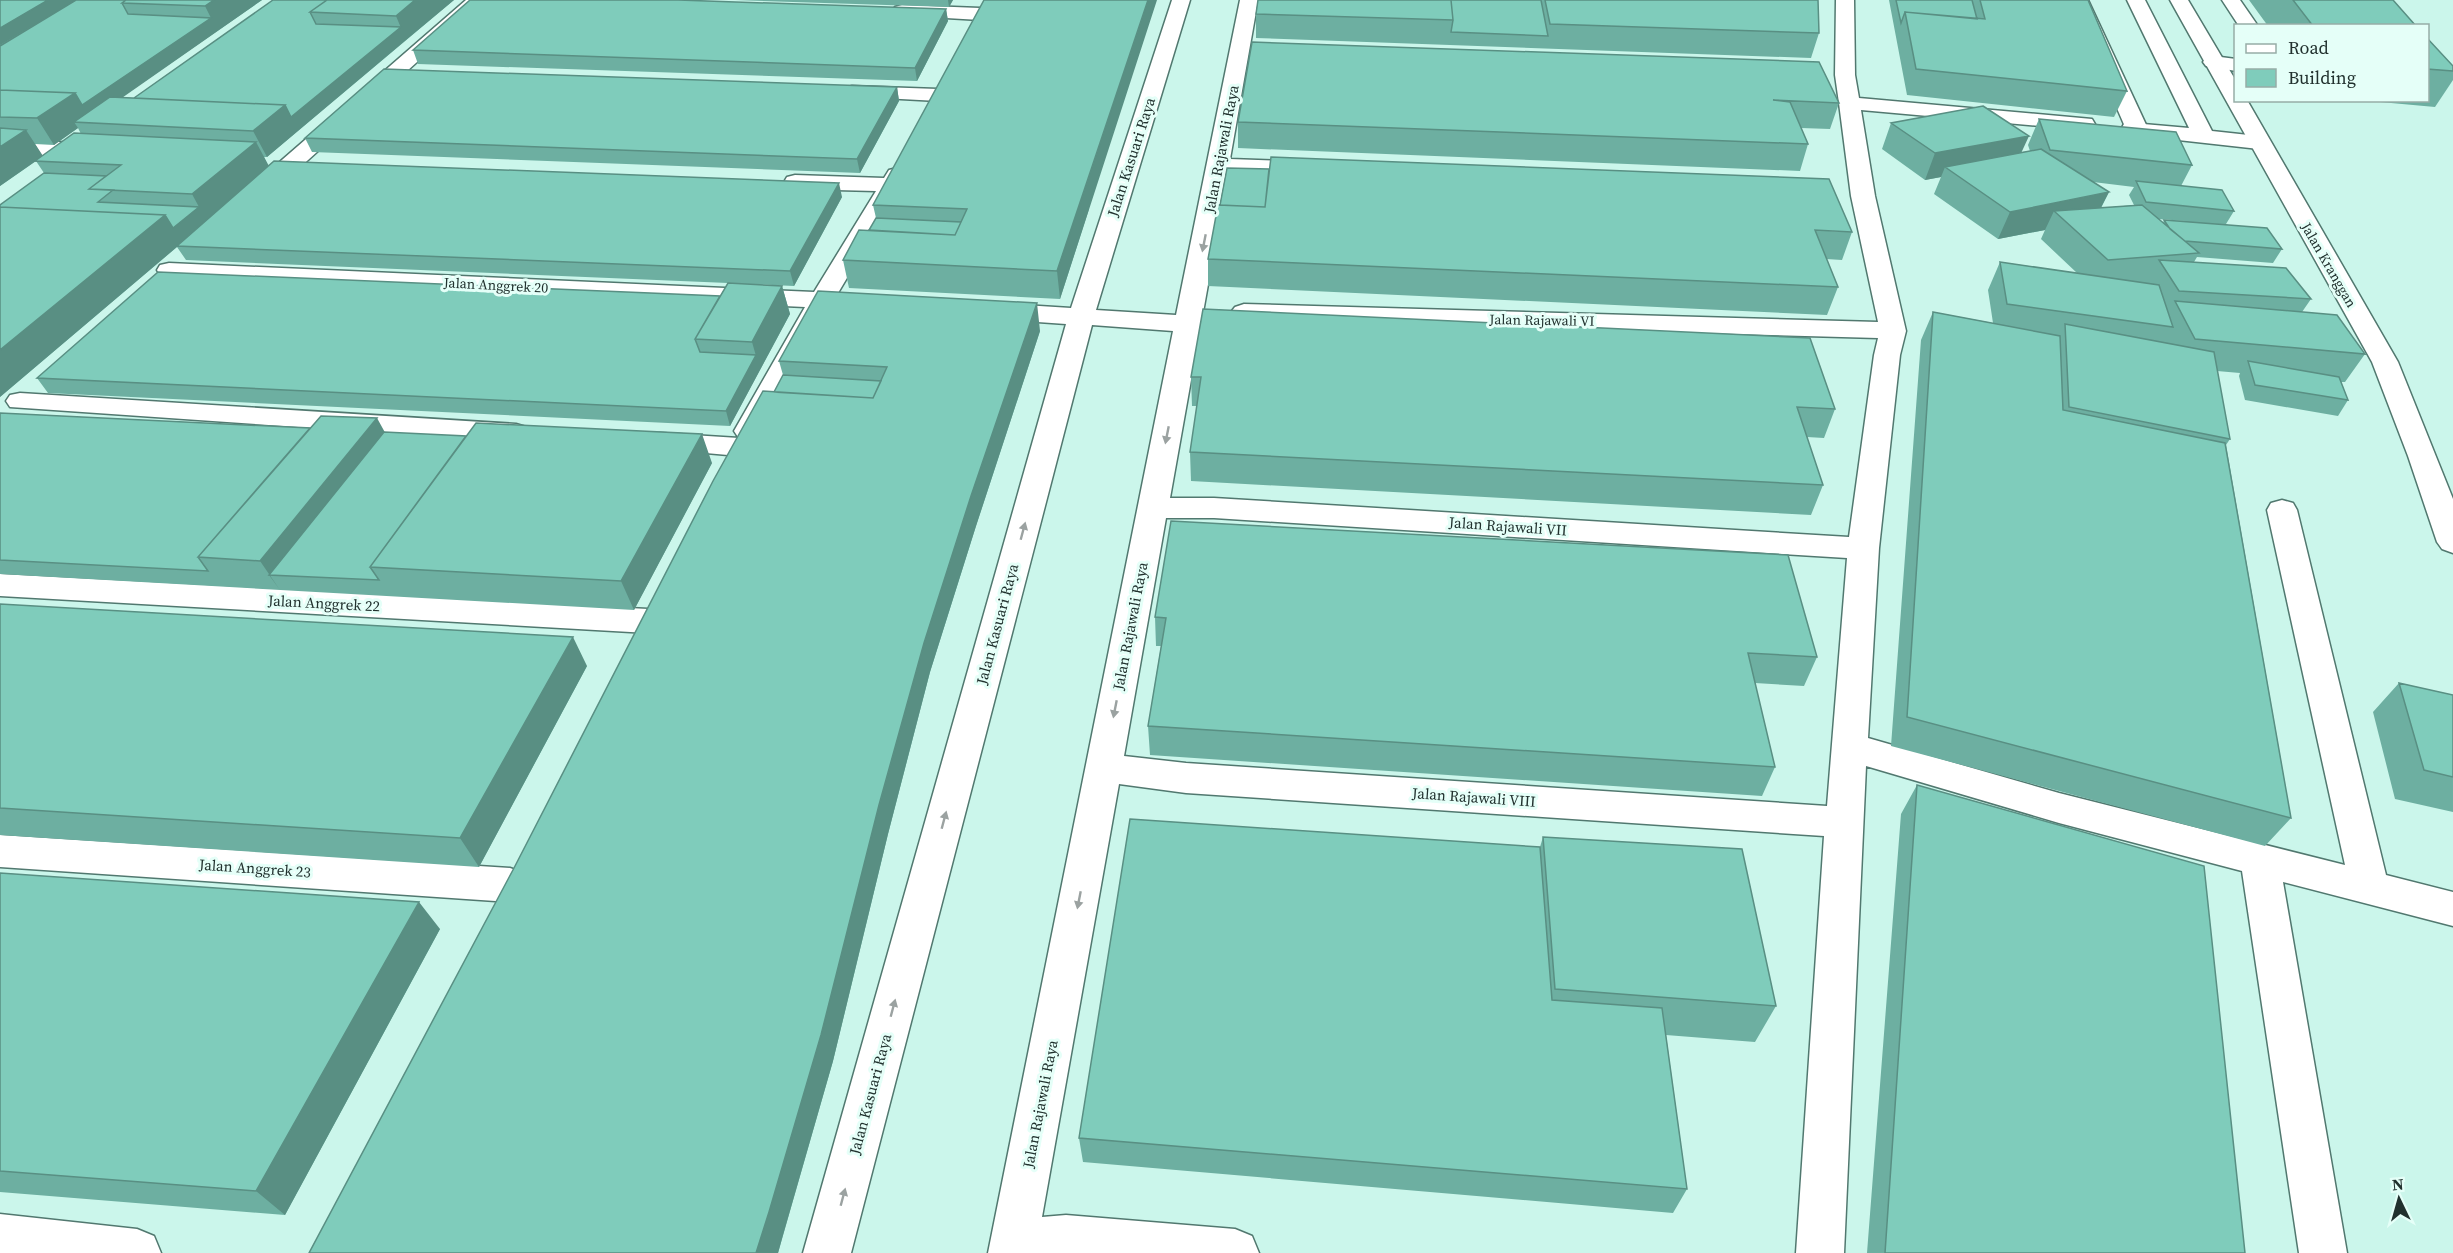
<svg xmlns="http://www.w3.org/2000/svg" width="2453" height="1253" font-family="'Source Serif 4',serif">
<rect width="100%" height="100%" fill="#cbf6eb"/>
<g fill="none" stroke-linecap="round" stroke-linejoin="round">
<g stroke="#51786f" stroke-width="3">
<path id="lane" d="M2070,0H2088L2148,129L2145,134L2137,135L2129,134L2126,129Z
M2222,0H2240L2258,26H2239Z
M2213,56L2236,59V71L2206,66L2203,62L2206,58Z"/>
</g>
<g stroke="#51786f" stroke-width="3">
<path id="street" d="M466,0H486L268,196L260,198L252,196L249,191L252,186Z
M1172,0H1190L1096,310L1176,315L1240,0H1258L1230,159L1313,162L1321,164L1324,169L1321,174L1313,176L1228,172L1170,498H1214L1849,537L1874,355L1878,338L1244,320L1235,317L1231,312L1235,307L1244,304L1878,322L1851,196L1839,103L1835,75L1836,0H1854L1855,75L1859,98L2092,119L2095,124L2092,129L2084,130L1861,110L1875,196L1906,331L1900,355L1879,548L1868,738L2059,793L2345,865L2267,510L2271,503L2282,500L2293,503L2297,510L2386,875L2453,892V926L2283,882L2347,1253H2299L2242,871L2059,823L1866,766L1844,1253H1796L1824,836L1186,793L1119,784L1042,1217L1066,1215L1235,1229L1252,1236L1259,1253H988L1173,331L1092,325L851,1253H803L1066,324L993,319L984,316L980,311L984,306L993,303L1071,308ZM1166,518H1214L1847,558L1827,806L1186,763L1124,756Z
M2127,0H2145L2212,131L2267,137L2270,142L2267,147L2259,149L2124,134L2121,129L2124,124L2132,123L2189,128Z
M902,5L980,8L987,10L989,14L987,18L980,20L895,15L893,11L895,7Z
M852,86L938,89L945,91L948,95L945,99L938,101L845,96L842,92L845,88Z
M0,139L96,144L104,146L107,151L104,156L96,158L0,153Z
M897,168L905,170L908,175L838,293L849,296L853,301L849,306L830,308L762,431L758,437L748,440L738,437L734,431L805,307L169,277L160,275L157,270L160,265L169,263L814,292L876,191L795,189L787,187L784,182L787,177L795,175L884,178L889,170Z
M20,393L516,424L526,427L530,433L526,439L516,442L10,407L6,401L10,395Z
M660,433L739,438L749,441L753,447L749,453L739,456L650,448L646,442L650,436Z
M0,574L648,609L660,613L664,621L660,629L648,633L0,596Z
M0,835L510,868L524,873L529,885L524,897L510,902L0,867Z
M0,1214L137,1229L154,1236L161,1253H0Z"/>
</g>
<g stroke="#51786f" stroke-width="3">
<path id="secondary" d="M2170,0H2188L2236,81V100H2247L2398,362L2453,499V553L2442,549L2437,542L2408,456L2372,362Z"/>
</g>
<use href="#lane" fill="#fff" fill-rule="evenodd"/>
<use href="#street" fill="#fff" fill-rule="evenodd"/>
<use href="#secondary" fill="#fff" fill-rule="evenodd"/>
</g>
<path fill="#6dafa1" fill-rule="evenodd" d="M0,0H262L122,97L134,98L273,0H454L267,157H264L268,166L842,197L794,286L750,284L782,286L790,314L730,426L48,393L37,378L720,296L728,283L186,260L177,247L0,397V205L44,173L36,161L0,186ZM78,128L81,134L42,156L35,144L54,145Z
M735,0H953L949,7Z
M1258,0H1818L1819,33L1811,58L1256,38V14Z
M1889,0H2088L2127,91L2114,117L1907,95Z
M2249,0H2393L2416,26H2268Z
M946,9L948,21L917,81L418,64L413,50Z
M2427,38L2453,66V80L2435,107L2358,100H2427Z
M1252,42L1839,103L1830,129L1801,128L1808,144L1800,171L1238,148V122Z
M897,87L899,101L860,173L312,152L305,138Z
M2039,119L2192,165L2181,186L2234,211L2226,224L2282,249L2273,263L2197,257L2194,262L2311,299L2302,312L2365,354L2345,382H2341L2348,400L2338,416L2245,400L2239,376L2240,373L2217,371L2230,439L2226,445L2291,818L2265,846L1891,746L1921,340L1933,312L1993,323L1988,290L2000,262L2077,273L2041,239L2045,230L1998,239L1934,194L1941,177L1925,180L1882,149L1891,123L2022,152L2030,151L2028,145ZM2093,182L2134,187L2129,195L2134,205L2101,208L2109,192ZM2158,219L2187,221L2164,220L2163,223Z
M873,205L1089,209L1060,299L849,288L843,260L869,230L876,218Z
M1218,205L1852,232L1842,260L1826,259L1838,287L1827,315L1208,286V259Z
M1203,309L1835,409L1824,438L1807,437L1823,485L1811,515L1191,481L1190,452L1197,406H1192L1191,377Z
M1040,331L976,526L930,672L888,834L833,1061L778,1253H309L783,375L779,361Z
M0,413L384,432L712,463L634,610L0,574Z
M0,604L587,666L479,867L0,835Z
M1155,617L1817,657L1804,686L1755,683L1775,767L1762,796L1150,755L1148,726L1161,646H1156Z
M2399,683L2453,695V812L2395,799L2373,712Z
M1917,785L2245,1253H1867L1901,814Z
M1543,837L1776,1006L1755,1042L1666,1035L1687,1189L1673,1213L1083,1162L1079,1138L1540,847Z
M0,873L440,929L285,1215L0,1192Z"/>
<path fill="#598f83" d="M48,0H77L0,45V28Z
M214,0H262L86,123L74,122L78,128L54,145L37,118L75,93L211,18L205,6Z
M415,0H454L406,40L396,16Z
M948,0H953L949,7Z
M1148,0H1157L1060,299L1057,271Z
M946,9L948,21L917,81L915,68Z
M401,27L406,40L267,157L253,131L285,105Z
M897,87L899,101L860,173L857,159Z
M26,130L43,156L0,186V147Z
M2029,136L2017,162L1945,167L1941,177L1925,180L1935,153Z
M256,142L270,168L0,397V350L165,215L199,207L192,194Z
M839,183L842,197L794,286L790,271Z
M2109,192L2095,219L2054,211L2045,230L1998,239L2010,212Z
M782,286L790,314L760,370L752,342Z
M1037,303L1040,331L976,526L930,672L888,834L833,1061L783,1235L778,1253H756L924,643L971,496Z
M756,355L760,370L730,426L726,411Z
M377,418L393,447L269,575L280,590L260,561Z
M702,434L712,463L634,610L621,581Z
M573,637L587,666L479,867L460,838Z
M419,902L440,929L285,1215L256,1191Z"/>
<path fill="#7fccbb" stroke="#598f83" stroke-width="1.5" d="M0,0H48L0,28Z
M76,0H126L122,3L128,14L211,18L82,105L75,93L0,90V46Z
M126,0H214L205,6L122,3Z
M273,0H327L310,12L316,24L401,27L291,117L285,105L134,98Z
M327,0H415L396,16L310,12Z
M470,0H678L946,9L915,68L413,50Z
M984,0H1148L1057,271L843,260L859,230L955,235L967,209L873,205Z
M1258,0H1451L1453,20L1256,14Z
M1451,0H1541L1548,36L1451,32L1453,20Z
M1545,0H1818L1819,33L1550,24Z
M1896,0H1972L1977,19L1905,12L1901,23Z
M1980,0H2088L2127,91L1916,69L1905,12L1985,19Z
M2293,0H2393L2416,26H2313Z
M2427,38L2453,66V71L2427,69Z
M1252,42L1819,62L1839,103L1773,100L1790,102L1808,144L1238,122Z
M384,69L897,87L857,159L305,138Z
M0,90L75,93L37,118L0,117Z
M110,97L285,105L253,131L74,122Z
M1983,106L2029,136L1935,153L1891,123Z
M2039,119L2176,132L2192,165L2050,150Z
M0,128L26,130L0,147Z
M74,133L256,142L192,194L89,189L121,165L35,161Z
M2041,149L2109,192L2010,212L1945,167Z
M1271,157L1829,179L1852,232L1815,230L1838,287L1208,259L1218,205L1265,207Z
M274,161L839,183L790,271L177,246Z
M1227,168L1269,169L1265,207L1220,205Z
M44,173L106,176L89,189L113,190L98,202L199,207L173,228L165,215L0,207V205Z
M2136,181L2222,190L2234,211L2146,202Z
M2142,205L2199,253L2108,260L2054,211Z
M0,207L165,215L0,350Z
M876,218L961,222L955,235L869,230Z
M2164,220L2267,228L2282,249L2185,241L2170,229Z
M2159,260L2286,268L2311,299L2179,291Z
M2000,262L2159,285L2173,327L2007,304Z
M158,272L720,296L695,339L700,352L756,355L726,411L37,378Z
M728,283L782,286L752,342L695,339Z
M818,291L1037,303L971,496L924,643L879,805L821,1035L769,1212L756,1253H309L514,868L713,481L763,391L873,398L887,367L779,361Z
M2175,301L2337,315L2365,354L2195,339Z
M1203,309L1810,338L1835,409L1797,407L1823,485L1190,452L1201,377H1191Z
M1933,312L2060,336L2063,410L2225,443L2291,818L1907,717Z
M2065,324L2214,352L2230,439L2069,407Z
M2248,361L2339,377L2348,400L2255,385Z
M783,375L881,381L873,398L774,392Z
M0,413L310,428L198,557L208,571L0,560Z
M321,416L377,418L260,561L198,557Z
M476,423L702,434L621,581L370,567Z
M384,432L466,436L370,567L379,580L269,575Z
M1171,521L1788,555L1817,657L1748,653L1775,767L1148,726L1166,618L1155,617Z
M0,604L573,637L460,838L0,808Z
M2399,683L2453,695V777L2424,770Z
M1917,785L2204,866L2245,1253H1885Z
M1130,819L1540,847L1552,1000L1662,1008L1687,1189L1079,1138Z
M1543,837L1742,849L1776,1006L1555,989Z
M0,873L419,902L256,1191L0,1171Z"/>
<defs><path id="oneway-solid" d="M-6-.8H1V-3.2L6.5 0L1 3.2V.8H-6Z" transform="scale(1.5)"/></defs>
<g fill="#9ba2a1">
<use href="#oneway-solid" transform="translate(1204 243) rotate(101)"/>
<use href="#oneway-solid" transform="translate(1167 435) rotate(101)"/>
<use href="#oneway-solid" transform="translate(1023 531) rotate(-75)"/>
<use href="#oneway-solid" transform="translate(1115 709) rotate(101)"/>
<use href="#oneway-solid" transform="translate(944 820) rotate(-75)"/>
<use href="#oneway-solid" transform="translate(1079 900) rotate(101)"/>
<use href="#oneway-solid" transform="translate(893 1008) rotate(-75)"/>
<use href="#oneway-solid" transform="translate(843 1197) rotate(-75)"/>
</g>
<g text-anchor="middle" dominant-baseline="central" stroke-width="6" stroke-linejoin="round" paint-order="stroke">
<g font-size="14" fill="#21312e" stroke="#e5fff8">
<text transform="translate(2329 265) rotate(60)">Jalan Kranggan</text>
<text transform="translate(496 285) rotate(3)">Jalan Anggrek 20</text>
<text transform="translate(1542 320) rotate(1)">Jalan Rajawali VI</text>
</g>
<g font-size="15" fill="#21312e" stroke="#e5fff8">
<text transform="translate(1221 149) rotate(-79)">Jalan Rajawali Raya</text>
<text transform="translate(1131 157) rotate(-72)">Jalan Kasuari Raya</text>
<text transform="translate(1508 526) rotate(4)">Jalan Rajawali VII</text>
<text transform="translate(324 603) rotate(3)">Jalan Anggrek 22</text>
<text transform="translate(997 624) rotate(-75)">Jalan Kasuari Raya</text>
<text transform="translate(1130 626) rotate(-79)">Jalan Rajawali Raya</text>
<text transform="translate(1474 797) rotate(4)">Jalan Rajawali VIII</text>
<text transform="translate(255 868) rotate(4)">Jalan Anggrek 23</text>
<text transform="translate(870 1094) rotate(-75)">Jalan Kasuari Raya</text>
<text transform="translate(1040 1104) rotate(-79)">Jalan Rajawali Raya</text>
</g>
</g>
<rect x="2234" y="24" width="195" height="78" fill="#e5fff8" stroke="#97ada7" stroke-width="1.5"/>
<rect x="2246" y="44" width="30" height="9" fill="#ffffff" stroke="#97ada7" stroke-width="1.5"/>
<text x="2288" y="54" font-size="18" fill="#21312e">Road</text>
<rect x="2246" y="69" width="30" height="18" fill="#7fccbb" stroke="#97ada7" stroke-width="1.5"/>
<text x="2288" y="84" font-size="18" fill="#21312e">Building</text>
<g transform="translate(2399 1199) rotate(355)" stroke="#e5fff8" stroke-width="4.5" paint-order="stroke">
<path d="M0-4.5L10 22L0 15L-10 22Z" fill="#21312e"/>
<text y="-9" font-size="16" font-weight="bold" text-anchor="middle" fill="#21312e">N</text>
</g>
</svg>
